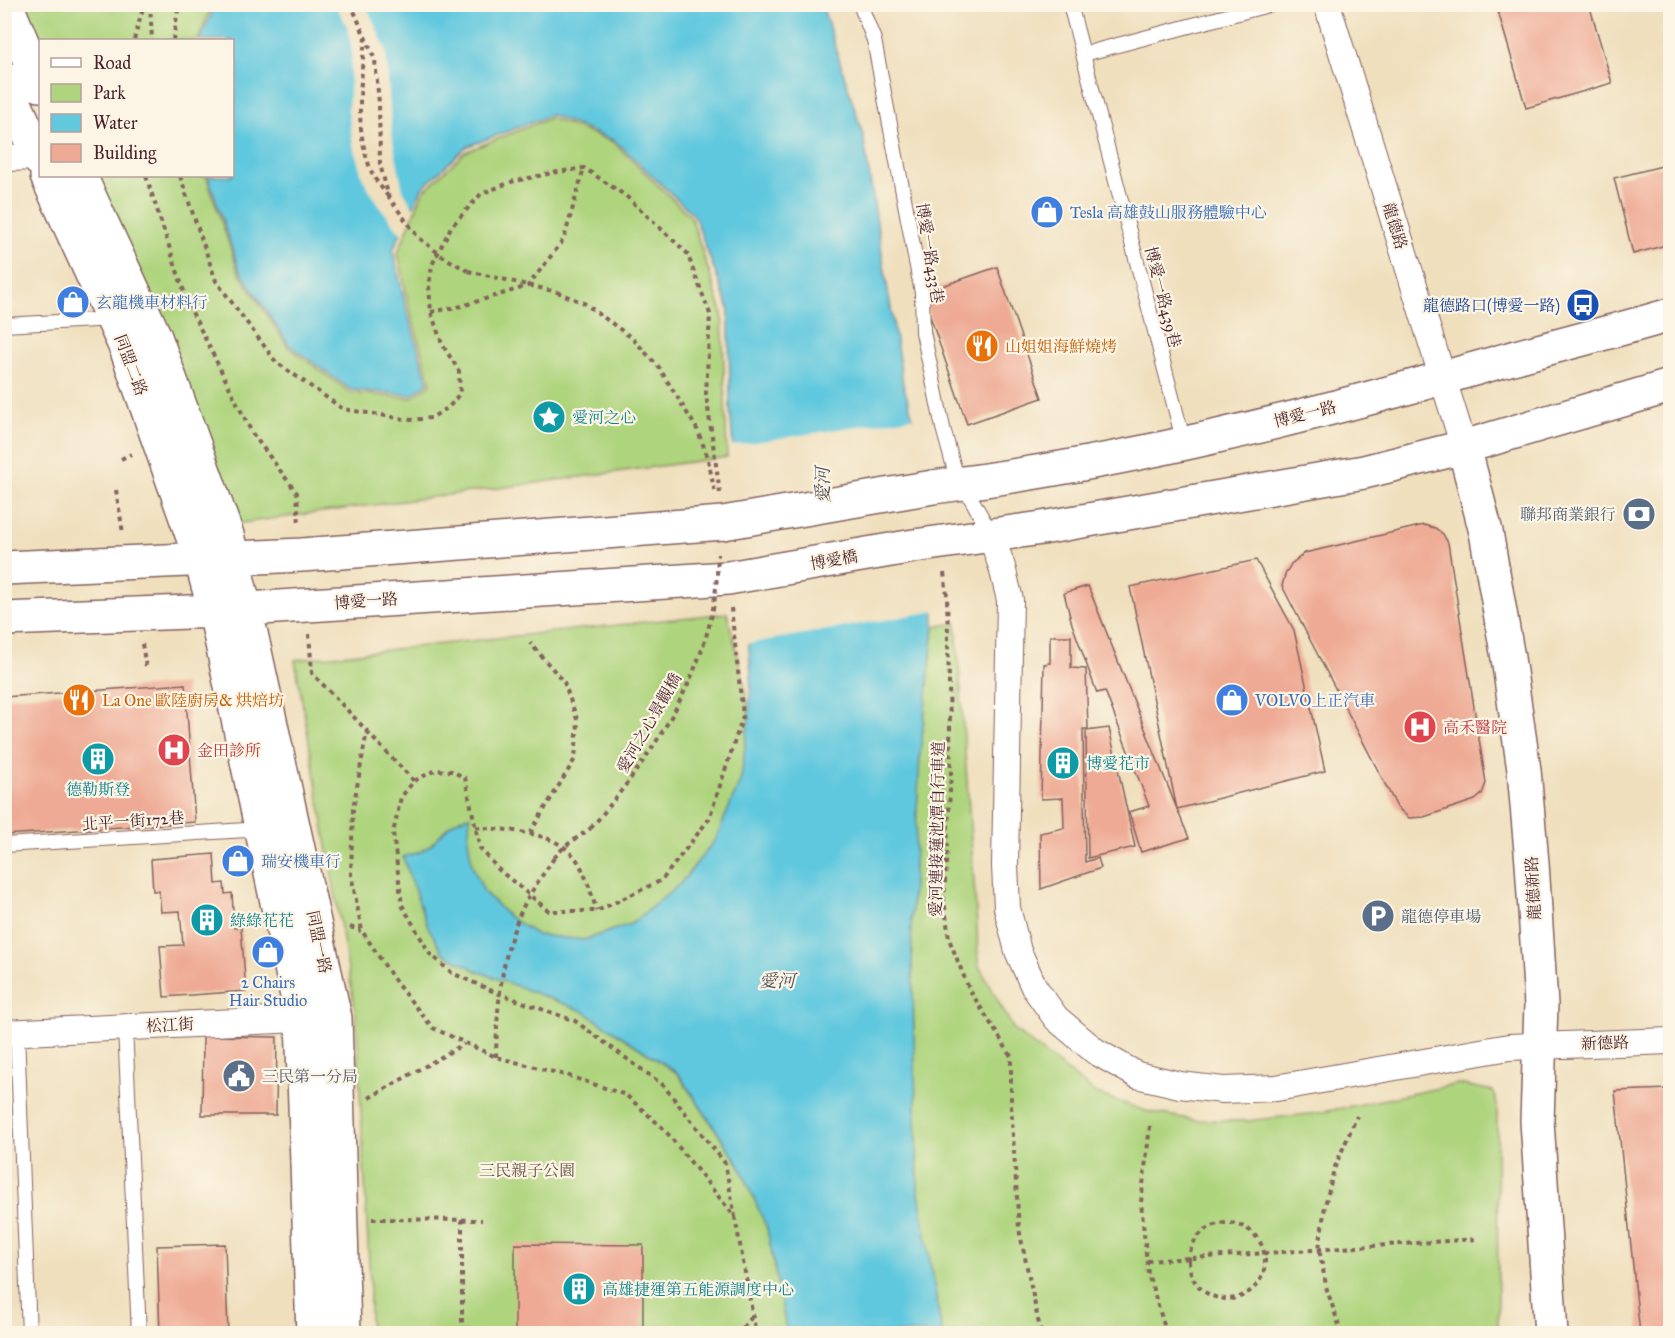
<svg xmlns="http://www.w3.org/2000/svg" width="1675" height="1338" font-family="'IM FELL Great Primer','Noto Serif TC',serif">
<rect width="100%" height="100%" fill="#fcf5e5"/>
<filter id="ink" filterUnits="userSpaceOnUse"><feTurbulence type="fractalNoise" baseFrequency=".0167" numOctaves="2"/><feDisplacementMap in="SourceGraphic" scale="12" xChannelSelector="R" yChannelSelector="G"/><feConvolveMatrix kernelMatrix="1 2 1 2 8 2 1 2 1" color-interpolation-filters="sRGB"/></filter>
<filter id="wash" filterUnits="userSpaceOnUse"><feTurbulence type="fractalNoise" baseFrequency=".008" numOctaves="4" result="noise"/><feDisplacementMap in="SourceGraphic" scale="24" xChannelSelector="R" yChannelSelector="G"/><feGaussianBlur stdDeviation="1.35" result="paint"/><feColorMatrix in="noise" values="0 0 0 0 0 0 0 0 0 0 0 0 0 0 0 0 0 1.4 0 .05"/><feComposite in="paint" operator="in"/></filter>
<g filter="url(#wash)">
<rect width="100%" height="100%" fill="#efdfbd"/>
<path fill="#afd47e" stroke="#7c7a54" stroke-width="1.5" d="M6,5H212L198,40H40V84Z
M550,118L613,142L691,217L722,312L727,457L234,524L80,176H206L238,271L288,347L351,393L411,398L431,384L409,307L398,252L423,192L465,152Z
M727,613L744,682L749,717L741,779L716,839L680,884L631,924L584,940L537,935L509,917L484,892L472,865L468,840L469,816C445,821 440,841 422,851C417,854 409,855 403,857L477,971L583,1011L677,1073L739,1164L767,1228L787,1333H370V1282L356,1015L295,660Z
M956,623L977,925L978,964L1014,1030L1097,1094L1146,1111L1194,1120L1247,1121L1318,1113L1458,1084L1493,1091L1497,1105L1498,1333H942L918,1188L911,920L920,755L934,627Z"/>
<path fill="#61c8de" stroke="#567484" stroke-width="1.5" d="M215,5H822L863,135L903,384L918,435L933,584L934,627L920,755L911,920L918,1188L942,1333H787L767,1228L739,1164L678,1073L583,1011L477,971L443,953L427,925L403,857C409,855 416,854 422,851C440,841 445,821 470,816L468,840L472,865L484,892L509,917L537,935L584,940L631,924L680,884L716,839L741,779L749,717L751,674L730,408L729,309L694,215L615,141L551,115L466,147L422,188L393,250L406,307L428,383L411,395L351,390L289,345L239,269L208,176H232V40H200Z"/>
<path fill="#efdfbd" d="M336,5H366L386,50L392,137L403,190L415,210L403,236L380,207L363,179L353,145L348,110L352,50L347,26Z
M916,417L921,435L936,584V611L746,644L730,446Z"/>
<g id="blocks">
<path fill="#eeaa94" d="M1522,4H1589L1612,83L1526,108L1498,11Z
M1670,164V244L1633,254L1614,178Z
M997,267L1042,398L967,424L922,293Z
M1424,525L1435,528L1443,534L1448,543L1486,783L1482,794L1475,800L1424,817L1409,818L1397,807L1282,586L1285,575L1291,564L1305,553Z
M1256,560L1294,630L1325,771L1177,809L1189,838L1141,852L1129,812L1149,806L1105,691L1097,693L1072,624L1064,593L1088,586L1177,809L1130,587Z
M1050,636H1071V668L1086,669L1088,729H1083L1085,862L1098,858L1101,868L1041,889L1040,833L1064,828L1063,798L1041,799L1044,664L1050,663Z
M185,684L195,822L5,835L4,697Z
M1109,728L1135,847L1088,858L1086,731Z
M214,854L216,884L224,883L225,894L232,893L234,928L241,927L246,991L164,997L160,946L183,945L180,911L161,912L159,891H153L151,859Z
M203,1036L277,1037L276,1115H202Z
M1670,1089V1334H1640L1615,1091Z
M225,1244L228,1334H160L157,1246Z
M515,1244L643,1245V1334H515Z"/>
</g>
</g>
<g filter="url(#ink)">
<use href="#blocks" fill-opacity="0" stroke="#84625e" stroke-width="1.5"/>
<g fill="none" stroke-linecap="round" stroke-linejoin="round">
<g stroke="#84625e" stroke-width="16">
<path id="lane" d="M860,4L874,40L922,293L923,332L943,428L954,468L991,534
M1070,4L1184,443
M1084,54L1272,4
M4,325L113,319
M4,845L263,829
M125,1027L139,1334
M17,1033L29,1334"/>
</g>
<g stroke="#84625e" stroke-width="28">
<path id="street" d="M1327,4L1464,447
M4,158L40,157
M991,535L1002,567L1010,600L1005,866L1007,908L1018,951L1034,987L1056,1018L1095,1051L1137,1075L1180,1085L1223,1090L1276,1088L1509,1047L1670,1041
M4,1033L320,1018"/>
</g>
<g stroke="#84625e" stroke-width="36">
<path id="secondary" d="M6,4L40,85
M4,78L40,160
M47,176L126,348L201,560L215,611L302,1019L313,1334
M80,176L155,337L227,535L252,638L335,1018L344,1334
M1464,447L1486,532L1508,658L1524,770L1532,863L1541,1005L1537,1121L1551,1334
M933,487C1123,464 1312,416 1495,363C1554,346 1612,332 1670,315
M4,568L302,555L723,523
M4,619L215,611L728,578L914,546L1042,528L1364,472L1464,447L1670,386"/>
</g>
<path stroke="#84625e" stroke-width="4" stroke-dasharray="4.5 4.5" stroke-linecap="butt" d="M150,4L152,40
M365,37C361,83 353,131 373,175C377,183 384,190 389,198
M134,40L144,4
M173,40L179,4
M146,176L188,304L252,433L297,493L299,525
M180,176L216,281L276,362L343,409L411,420L431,418L449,407L460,393L459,371L442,344L431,312L429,286L432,265L451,227L481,194L511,182L552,173L584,168L626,196L687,253L710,314L706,394L720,493
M468,271L557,292
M431,312L462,306L528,286L564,239L584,168
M121,459L131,454
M116,490L123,533
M944,573L947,595L951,773L944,899L949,939L969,989L1011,1056V1105L1019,1229L1041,1334
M731,608L743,716L709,819L662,880L597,911H549L499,870L480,848L465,778L452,771L436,770L414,781L401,797L393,833L402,905L430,954L452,973L497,993L575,1021L663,1085L725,1163L735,1217
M309,634L312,673L367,731L353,809L351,874L362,931L397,984L433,1028L496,1057L569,1076L626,1095L664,1129L735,1217L756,1334
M142,644L146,667
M367,732L414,781
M476,827C510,831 563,830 581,867C588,881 592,897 597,911
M530,833L575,759L578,722L564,682L530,643
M554,858L564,847L591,828
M350,927L361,931
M369,1098L464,1044
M1150,1126L1141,1202L1148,1274L1167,1334
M372,1219L482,1220
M462,1219V1334
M1189 1261a38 38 0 1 1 76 0a38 38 0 1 1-76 0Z
M1147,1261L1477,1239
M737,1334L752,1317
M1342,1334L1327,1290L1319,1249L1325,1206L1334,1169L1357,1116"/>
<use href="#lane" stroke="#fff" stroke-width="14"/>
<use href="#street" stroke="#fff" stroke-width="26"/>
<use href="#secondary" stroke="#fff" stroke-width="33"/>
<g stroke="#84625e" stroke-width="36" stroke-linecap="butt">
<path id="secondary-bridge" d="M723,523L933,487"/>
</g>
<path stroke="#84625e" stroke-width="4" stroke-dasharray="4.5 4.5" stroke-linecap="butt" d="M349,4L354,11L375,60L379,103L380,164L389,198L418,237L442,256L468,271
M557,292L584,303L632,338L658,366L697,429L707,455L715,493
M591,828C642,768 691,699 710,622C716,600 717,577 718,554
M496,1057C497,1010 500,963 518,919C526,897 541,878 554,858"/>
<use href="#secondary-bridge" stroke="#fff" stroke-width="33"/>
</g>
</g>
<defs>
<g id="shop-disc" transform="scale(1.725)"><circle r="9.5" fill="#3f7fe0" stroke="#fcf5e5"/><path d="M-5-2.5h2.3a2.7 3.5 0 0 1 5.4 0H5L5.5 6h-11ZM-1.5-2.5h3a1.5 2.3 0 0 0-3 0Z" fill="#fff"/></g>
<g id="bus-disc" transform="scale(1.725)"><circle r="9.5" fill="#1a4fb4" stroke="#fcf5e5"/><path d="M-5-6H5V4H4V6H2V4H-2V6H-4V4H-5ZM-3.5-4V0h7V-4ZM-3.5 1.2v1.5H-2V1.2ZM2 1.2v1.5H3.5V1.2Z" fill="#fff"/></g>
<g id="restaurant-disc" transform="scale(1.725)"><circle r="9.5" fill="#e8710a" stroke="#fcf5e5"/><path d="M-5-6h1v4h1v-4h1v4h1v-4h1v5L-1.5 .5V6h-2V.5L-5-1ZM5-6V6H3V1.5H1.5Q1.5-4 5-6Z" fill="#fff"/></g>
<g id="sight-disc" transform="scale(1.725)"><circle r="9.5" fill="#0f9aa8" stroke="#fcf5e5"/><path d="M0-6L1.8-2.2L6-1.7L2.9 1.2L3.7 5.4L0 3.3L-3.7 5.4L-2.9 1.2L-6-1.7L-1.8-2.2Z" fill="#fff"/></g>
<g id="bank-disc" transform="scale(1.725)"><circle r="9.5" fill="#5c6f8a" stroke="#fcf5e5"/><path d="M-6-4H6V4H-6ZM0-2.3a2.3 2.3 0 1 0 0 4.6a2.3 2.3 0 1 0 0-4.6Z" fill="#fff"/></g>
<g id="hospital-disc" transform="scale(1.725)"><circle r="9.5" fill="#e0444e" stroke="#fcf5e5"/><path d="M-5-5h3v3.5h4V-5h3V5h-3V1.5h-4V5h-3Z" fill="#fff"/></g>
<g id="building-disc" transform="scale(1.725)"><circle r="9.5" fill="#0f9aa8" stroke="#fcf5e5"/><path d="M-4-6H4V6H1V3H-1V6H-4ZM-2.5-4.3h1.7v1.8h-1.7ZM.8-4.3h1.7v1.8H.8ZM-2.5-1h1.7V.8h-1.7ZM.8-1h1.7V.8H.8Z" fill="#fff"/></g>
<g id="parking-disc" transform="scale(1.725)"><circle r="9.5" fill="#5c6f8a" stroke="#fcf5e5"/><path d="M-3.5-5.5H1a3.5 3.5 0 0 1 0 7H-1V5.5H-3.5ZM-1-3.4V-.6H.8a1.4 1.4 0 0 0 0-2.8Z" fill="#fff"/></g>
<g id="civic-disc" transform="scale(1.725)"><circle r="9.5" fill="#5c6f8a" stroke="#fcf5e5"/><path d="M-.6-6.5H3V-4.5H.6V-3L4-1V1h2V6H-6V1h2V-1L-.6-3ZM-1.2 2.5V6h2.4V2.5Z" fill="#fff"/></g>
</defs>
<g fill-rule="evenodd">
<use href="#shop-disc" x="1047" y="212"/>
<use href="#shop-disc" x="73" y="302"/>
<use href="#bus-disc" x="1583" y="305"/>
<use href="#restaurant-disc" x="982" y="346"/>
<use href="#sight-disc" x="549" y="417"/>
<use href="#bank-disc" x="1639" y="514"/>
<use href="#restaurant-disc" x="79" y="700"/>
<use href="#shop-disc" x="1232" y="700"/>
<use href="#hospital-disc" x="1420" y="727"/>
<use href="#hospital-disc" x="174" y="750"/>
<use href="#building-disc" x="98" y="759"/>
<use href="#building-disc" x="1063" y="763"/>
<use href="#shop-disc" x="238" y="861"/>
<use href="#parking-disc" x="1378" y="916"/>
<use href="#building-disc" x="207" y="920"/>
<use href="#shop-disc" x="268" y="952"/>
<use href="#civic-disc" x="239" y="1076"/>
<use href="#building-disc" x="579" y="1289"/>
</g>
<g text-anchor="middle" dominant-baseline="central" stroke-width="4.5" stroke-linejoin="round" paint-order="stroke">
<g font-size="16" fill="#366cbe" stroke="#fcf5e5" text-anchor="start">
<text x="1070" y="212">Tesla 高雄鼓山服務體驗中心</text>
<text x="96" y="302">玄龍機車材料行</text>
<text x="1255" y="700">VOLVO上正汽車</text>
<text x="261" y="861">瑞安機車行</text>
<text x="268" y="982" text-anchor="middle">2 Chairs<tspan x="268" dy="18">Hair Studio</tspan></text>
</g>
<g font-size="16" fill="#4a1f2b" stroke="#fcf5e5">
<text transform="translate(1395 226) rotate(73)">龍德路</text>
<text transform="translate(930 253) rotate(81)">博愛一路433巷</text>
<text transform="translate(1163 297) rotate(76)">博愛一路439巷</text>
<text transform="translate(131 365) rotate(69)">同盟二路</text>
<text transform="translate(1305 414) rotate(-14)">博愛一路</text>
<text transform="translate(834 560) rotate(-10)">博愛橋</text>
<text transform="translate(366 601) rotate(-4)">博愛一路</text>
<text transform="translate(649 723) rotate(-60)">愛河之心景觀橋</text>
<text transform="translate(133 821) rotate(-4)">北平一街172巷</text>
<text transform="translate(937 829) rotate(-89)">愛河連接蓮池潭自行車道</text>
<text transform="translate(1533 888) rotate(-93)">龍德新路</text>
<text transform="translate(319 942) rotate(78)">同盟一路</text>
<text transform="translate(170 1025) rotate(-3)">松江街</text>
<text transform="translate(1605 1043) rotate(-2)">新德路</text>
</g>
<g font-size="16" fill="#164399" stroke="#fcf5e5" text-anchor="end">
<text x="1560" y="305">龍德路口(博愛一路)</text>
</g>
<g font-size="16" fill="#c56008" stroke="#fcf5e5" text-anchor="start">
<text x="1005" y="346">山姐姐海鮮燒烤</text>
<text x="102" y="700">La One 歐陸廚房&amp; 烘焙坊</text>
</g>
<g font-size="16" fill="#0d838f" stroke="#fcf5e5" text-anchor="start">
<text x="572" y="417">愛河之心</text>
<text x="1086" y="763">博愛花市</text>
<text x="98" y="789" text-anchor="middle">德勒斯登</text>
<text x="230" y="920">綠綠花花</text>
<text x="602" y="1289">高雄捷運第五能源調度中心</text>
</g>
<g font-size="16" fill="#4e5e75" stroke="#fcf5e5" text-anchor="start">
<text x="1616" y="514" text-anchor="end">聯邦商業銀行</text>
<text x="1401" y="916">龍德停車場</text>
<text x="262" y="1076">三民第一分局</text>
</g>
<g font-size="16" fill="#be3a42" stroke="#fcf5e5" text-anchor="start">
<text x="1443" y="727">高禾醫院</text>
<text x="197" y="750">金田診所</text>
</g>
<g font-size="16" fill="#685544" stroke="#fcf5e5">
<text x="527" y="1170">三民親子公園</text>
</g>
<g font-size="18" font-style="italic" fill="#515261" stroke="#fcf5e5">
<text transform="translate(823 485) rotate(-91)">愛河</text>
<text x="777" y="981">愛河</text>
</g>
</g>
<rect width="1675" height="1338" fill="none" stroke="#fcf5e5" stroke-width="24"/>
<rect x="39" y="39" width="195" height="138" fill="#fcf5e5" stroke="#b59f9b" stroke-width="1.5"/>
<rect x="51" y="58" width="30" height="9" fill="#ffffff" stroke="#b59f9b" stroke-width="1.5"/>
<text x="93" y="69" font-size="18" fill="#4a1f2b">Road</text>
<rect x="51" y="84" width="30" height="18" fill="#afd47e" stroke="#b59f9b" stroke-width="1.5"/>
<text x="93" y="99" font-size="18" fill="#4a1f2b">Park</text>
<rect x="51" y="114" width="30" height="18" fill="#61c8de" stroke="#b59f9b" stroke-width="1.5"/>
<text x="93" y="129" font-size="18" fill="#4a1f2b">Water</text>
<rect x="51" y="144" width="30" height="18" fill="#eeaa94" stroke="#b59f9b" stroke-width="1.5"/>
<text x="93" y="159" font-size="18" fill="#4a1f2b">Building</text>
</svg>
